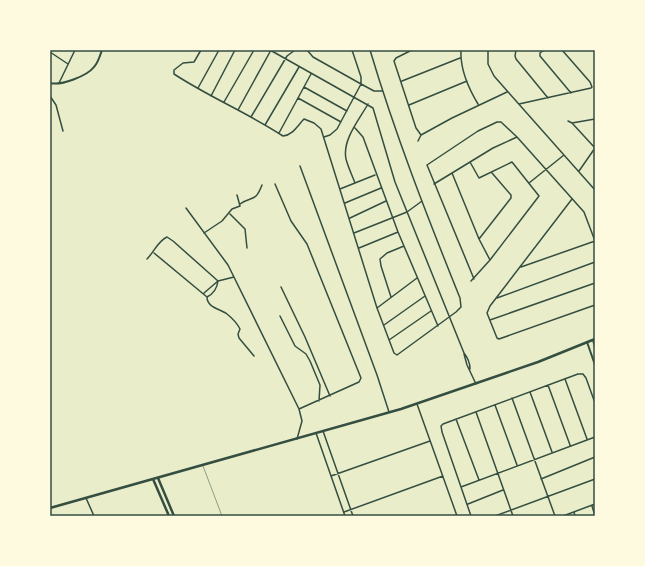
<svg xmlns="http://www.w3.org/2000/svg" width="645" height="566" font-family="'Source Serif 4',serif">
<rect width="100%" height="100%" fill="#e9edc9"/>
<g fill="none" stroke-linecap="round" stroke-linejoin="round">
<path stroke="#344e41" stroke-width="0.5" d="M203,466L222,516"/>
<path stroke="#344e41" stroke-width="1.5" d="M201,50L194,62L183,63L174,70V74C209,97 248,113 283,136C293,135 298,125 304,119L314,123L321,129L377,308L394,353L397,355L456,312L461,307L460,298C427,216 395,134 370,50
M270,50L373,108L395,182L464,353C468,358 470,363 470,369
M307,50L313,57L361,84L374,91H382
M412,50L396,58L394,61L416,128L421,135
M461,50C460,68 469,89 478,104
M488,50V64L494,76L595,190
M516,50L515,56L516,59L548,98
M544,50L540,53V56L571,93
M50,52L68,64
M402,81L460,58
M59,83L75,50
M304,87L347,111
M198,88L219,50
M50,96L56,105L63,131
M211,96L235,50
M298,98L341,122
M224,102L254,50
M519,104L591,88L592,87L590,82L562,50
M409,105L467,81
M238,110L271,50
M251,117L287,56L295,50
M568,121L572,123L595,148
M572,123L595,119
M265,125L299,67
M355,128L363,137L398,232L438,326
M279,133L311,74
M324,137L330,135L337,129L361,84V77L352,50
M418,141L421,135L452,118L507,92
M470,162L479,178L512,162L539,196L490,260L471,281
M300,166L377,375L389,412
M579,171L595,148
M452,173L479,239L490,260
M355,183C352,175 348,167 346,159C342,140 359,120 368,104
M529,183L564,155
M275,184L291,221L307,244L361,378L359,382L299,409
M434,184L493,148L517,137
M340,189L375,175
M572,199L490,306L487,313L497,338L499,339L595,305
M345,203L381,188
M240,204C253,195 255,203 262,185
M186,208L228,265L299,409L302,421L297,439
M230,214L245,229L247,248
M350,218L386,201
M204,233L222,221L232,209L240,206L237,195
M354,233L407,212L422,201
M479,239L511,198V195L492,173
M359,248L398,232
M154,253L207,297C213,294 217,289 218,281
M147,259C154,252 158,241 167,237L173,241L218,281L234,277
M521,267L595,241
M474,279L427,165L478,131L497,122H501L517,137L584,212L595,241
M281,287L305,337L330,396
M204,293L218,281
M207,297C207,308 221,309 227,314C232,318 237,323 240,329L238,334L239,338L254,356
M391,297L381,266L380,259L387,253L404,246
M497,298L595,262
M377,308L417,278
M280,316L295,346L306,354L310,361L320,385L319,401
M490,320L595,283
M384,325L425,296
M389,340L431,311
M464,354L467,365L476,384
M565,379L587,439
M548,385L570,445
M530,392L552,452
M512,398L555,516
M417,404L457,516
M495,405L517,465
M476,412L513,516
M456,419L479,480
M323,431L353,516
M316,433L345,516
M331,476L430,441
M541,479L595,457
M461,487L595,437
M86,498L94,516
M468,504L503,490
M592,506L595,516
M344,512L443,476
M574,512L575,516
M471,516L442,432L441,426L443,424L578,374H583L586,378L595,403
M495,516L595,479
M563,516L595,504"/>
<path stroke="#344e41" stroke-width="2" d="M50,83C61,86 87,76 94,67C98,63 100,56 102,50
M593,340L595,347
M587,342L595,365"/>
<path stroke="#344e41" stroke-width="2.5" d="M158,478L174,516
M153,479L169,516
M50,508L401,409L538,362L595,339"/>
</g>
<rect width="645" height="566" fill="none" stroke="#fefae0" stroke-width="102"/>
<rect x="51" y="51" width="543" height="464" fill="none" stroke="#344e41" stroke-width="1.5"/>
</svg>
